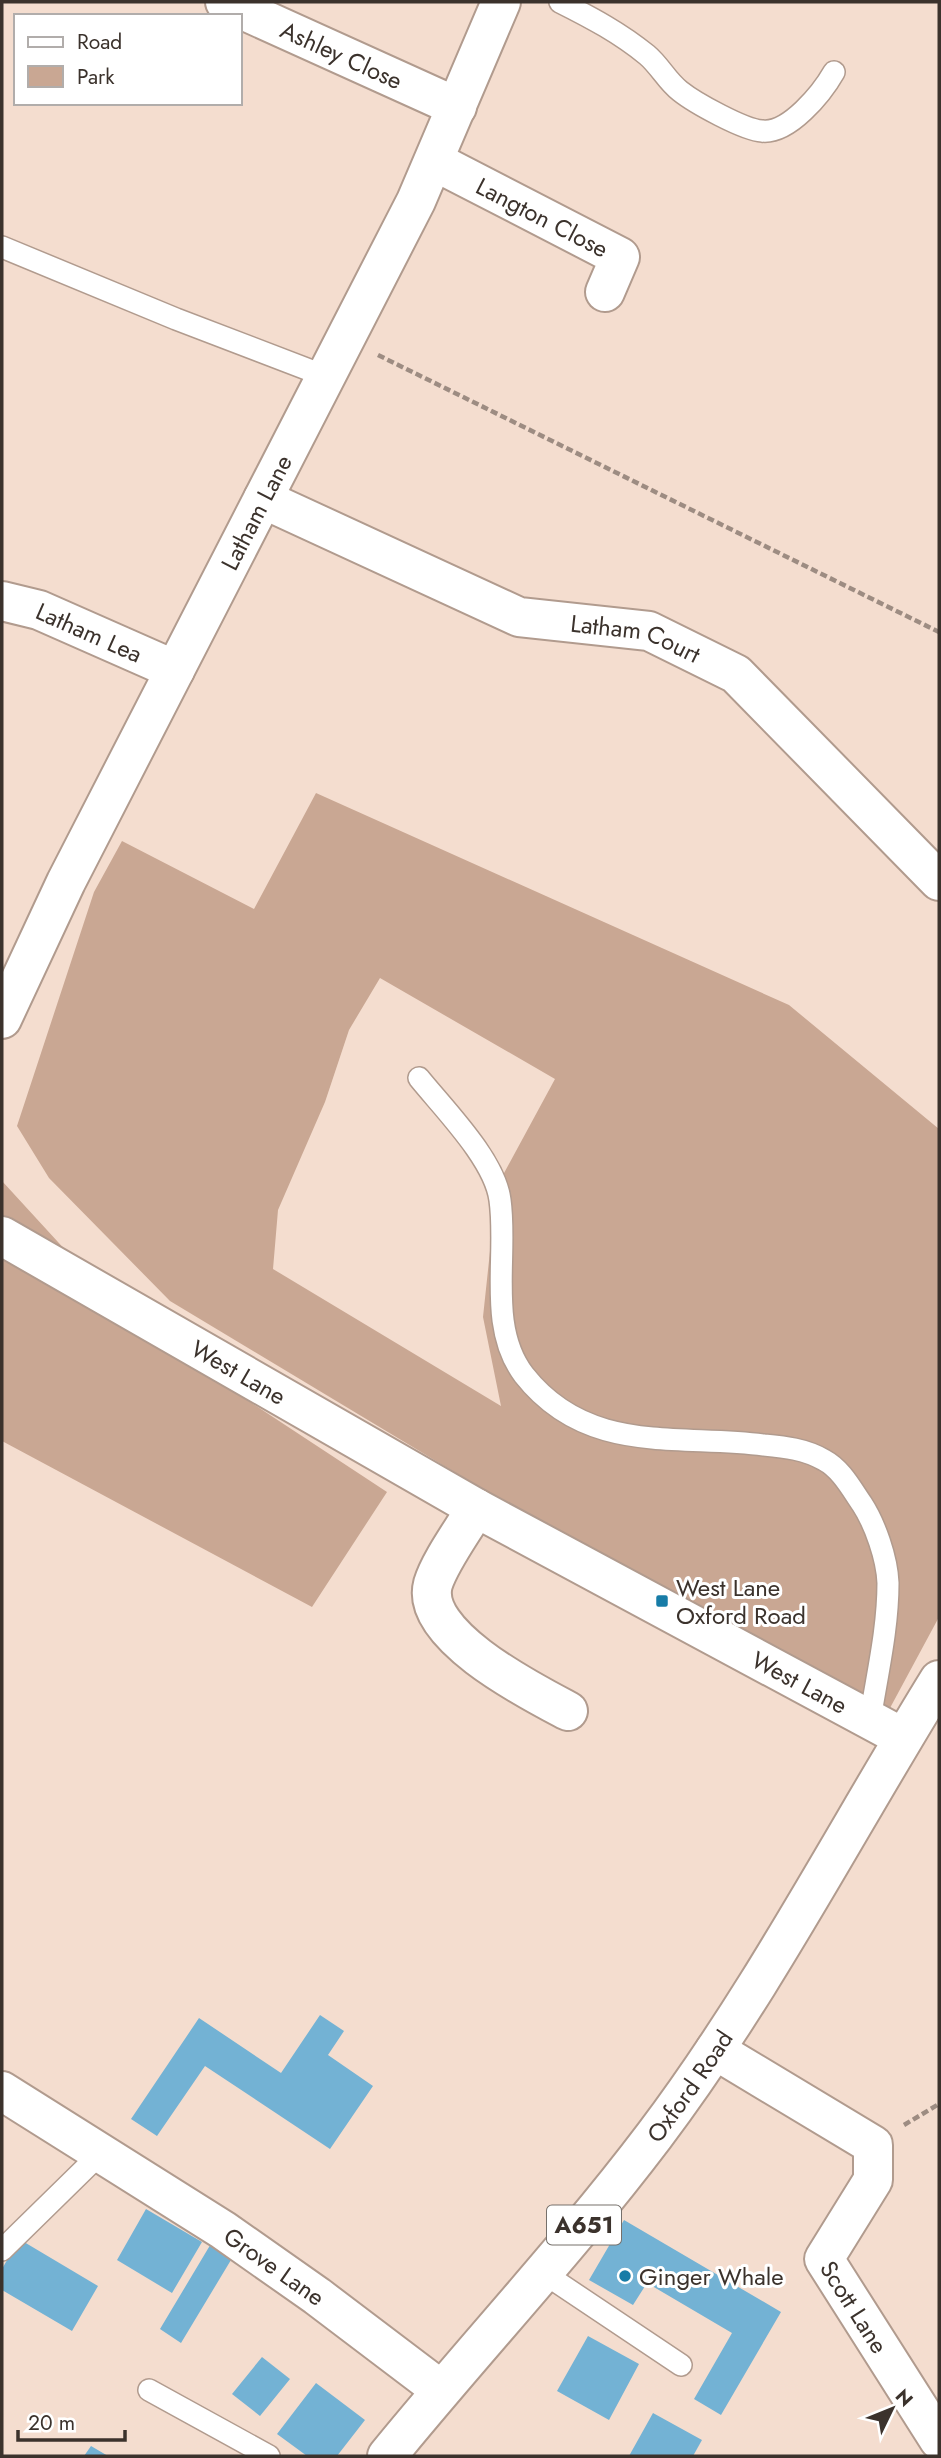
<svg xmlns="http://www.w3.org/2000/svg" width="941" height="2458" font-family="Jost,sans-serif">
<rect width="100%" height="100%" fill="#f4ddcf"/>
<path fill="#c9a793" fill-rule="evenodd" d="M316,793L789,1005L939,1129V1617L890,1708L687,1612L170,1301L49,1178L17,1126L94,892L122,841L254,909ZM380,978L555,1079L497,1186L483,1317L501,1406L273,1269L278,1210L325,1102L349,1030Z
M2,1181L136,1327L387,1492L312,1607L2,1441Z"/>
<path fill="#73b2d4" d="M320,2015L344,2031L328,2055L373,2086L330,2149L205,2066L157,2136L131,2119L199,2018L281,2073Z
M146,2209L202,2242L172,2293L117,2260Z
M624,2220L781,2312L721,2415L694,2399L732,2333L647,2283L633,2305L589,2280Z
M19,2239L98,2286L72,2331L2,2290V2269Z
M212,2242L234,2255L181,2343L160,2329Z
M588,2336L639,2364L609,2420L557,2391Z
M262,2357L290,2379L260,2416L232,2394Z
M316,2383L365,2420L337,2456H307L277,2434Z
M653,2413L702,2440L693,2456H629Z
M91,2446L108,2456H84Z"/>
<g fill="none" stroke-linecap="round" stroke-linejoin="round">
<g stroke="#b19b8e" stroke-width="24">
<path id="lane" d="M560,2C592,18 620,33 647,55C660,66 667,81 680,91C695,103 744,130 762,131C789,134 822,93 834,72
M2,247L176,319L325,376
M419,1078C444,1109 495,1160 500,1200C508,1256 487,1327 524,1375C587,1455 676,1434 764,1445C785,1447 805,1449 824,1460C841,1469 851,1488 862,1504C875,1524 887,1558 888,1583C888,1629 877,1675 870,1720
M2,2250L102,2152
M545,2274L681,2365
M149,2390L269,2456"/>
</g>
<g stroke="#b19b8e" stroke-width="42">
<g id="street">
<path id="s1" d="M225,2L457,107"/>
<path id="s2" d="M434,161L620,257L605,292"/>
<path id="s3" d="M263,499L519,617L649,631L736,674L939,881"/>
<path id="s4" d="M2,601L39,610L175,670"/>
<path id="s5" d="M2,1019L66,882L416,201L501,2"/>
<path id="s6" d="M2,1236L476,1508L902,1737"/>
<path d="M476,1508C464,1529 440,1561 433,1584C419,1635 532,1692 568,1711"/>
<path id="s7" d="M715,2050L873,2145V2180L824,2259L939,2440"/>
<path id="s8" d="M2,2091L223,2230L317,2296L441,2390"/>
</g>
</g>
<g stroke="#b19b8e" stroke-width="42">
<g id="primary">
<path id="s9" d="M387,2456C475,2348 570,2247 654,2136C762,1993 845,1832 939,1680"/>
</g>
</g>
<path stroke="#9d8c82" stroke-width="4.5" stroke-dasharray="7 3.5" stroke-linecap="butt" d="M378,355L939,632
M904,2125L939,2104"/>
<use href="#lane" stroke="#fff" stroke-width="21"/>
<use href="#street" stroke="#fff" stroke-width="38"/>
<use href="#primary" stroke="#fff" stroke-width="38"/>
</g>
<g fill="#177ca7" stroke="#fff" stroke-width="2.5">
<rect x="655" y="1594" width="14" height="14" rx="3.5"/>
<circle cx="625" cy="2276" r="7"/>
</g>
<g text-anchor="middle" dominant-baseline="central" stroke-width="6" stroke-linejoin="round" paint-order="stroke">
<rect fill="#fff" stroke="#76706b" stroke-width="2" x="547" y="2205.5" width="74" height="39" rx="5"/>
<g font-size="23" font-weight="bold" fill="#3b322c">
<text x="584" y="2225">A651</text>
</g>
<g font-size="24" fill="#3b322c" stroke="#fff">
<text stroke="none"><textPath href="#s1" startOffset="128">Ashley Close</textPath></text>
<text stroke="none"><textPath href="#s2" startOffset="122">Langton Close</textPath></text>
<text stroke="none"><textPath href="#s5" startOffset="567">Latham Lane</textPath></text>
<text stroke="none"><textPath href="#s4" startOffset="93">Latham Lea</textPath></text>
<text stroke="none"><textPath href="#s3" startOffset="401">Latham Court</textPath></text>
<text stroke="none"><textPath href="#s6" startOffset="273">West Lane</textPath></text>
<text stroke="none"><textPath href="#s6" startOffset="914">West Lane</textPath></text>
<text stroke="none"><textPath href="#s9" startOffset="478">Oxford Road</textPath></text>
<text stroke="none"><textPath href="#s8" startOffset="324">Grove Lane</textPath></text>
<text stroke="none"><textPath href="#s7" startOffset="369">Scott Lane</textPath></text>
</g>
<g font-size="24" fill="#3b322c" stroke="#fff" text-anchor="start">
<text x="676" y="1587">West Lane<tspan x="676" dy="28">Oxford Road</tspan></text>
<text x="639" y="2276">Ginger Whale</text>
</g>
</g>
<rect width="941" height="2458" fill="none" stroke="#3b322c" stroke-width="7"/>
<rect x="14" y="14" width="228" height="91" fill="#ffffff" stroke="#b1adab" stroke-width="2"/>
<rect x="28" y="37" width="35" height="10" fill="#ffffff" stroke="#b1adab" stroke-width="2"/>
<text x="77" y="49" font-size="21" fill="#3b322c">Road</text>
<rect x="28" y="66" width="35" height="21" fill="#c9a793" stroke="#b1adab" stroke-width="2"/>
<text x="77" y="84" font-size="21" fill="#3b322c">Park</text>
<g transform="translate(892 2409) rotate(47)" stroke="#ffffff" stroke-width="5" paint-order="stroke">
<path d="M0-5L12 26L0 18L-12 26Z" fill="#3b322c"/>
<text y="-10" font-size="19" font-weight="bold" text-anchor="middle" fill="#3b322c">N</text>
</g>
<path d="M18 2430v10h107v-10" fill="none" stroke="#3b322c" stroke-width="3.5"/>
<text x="28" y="2430" font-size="21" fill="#3b322c" stroke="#ffffff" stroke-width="5" paint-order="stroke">20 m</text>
</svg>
